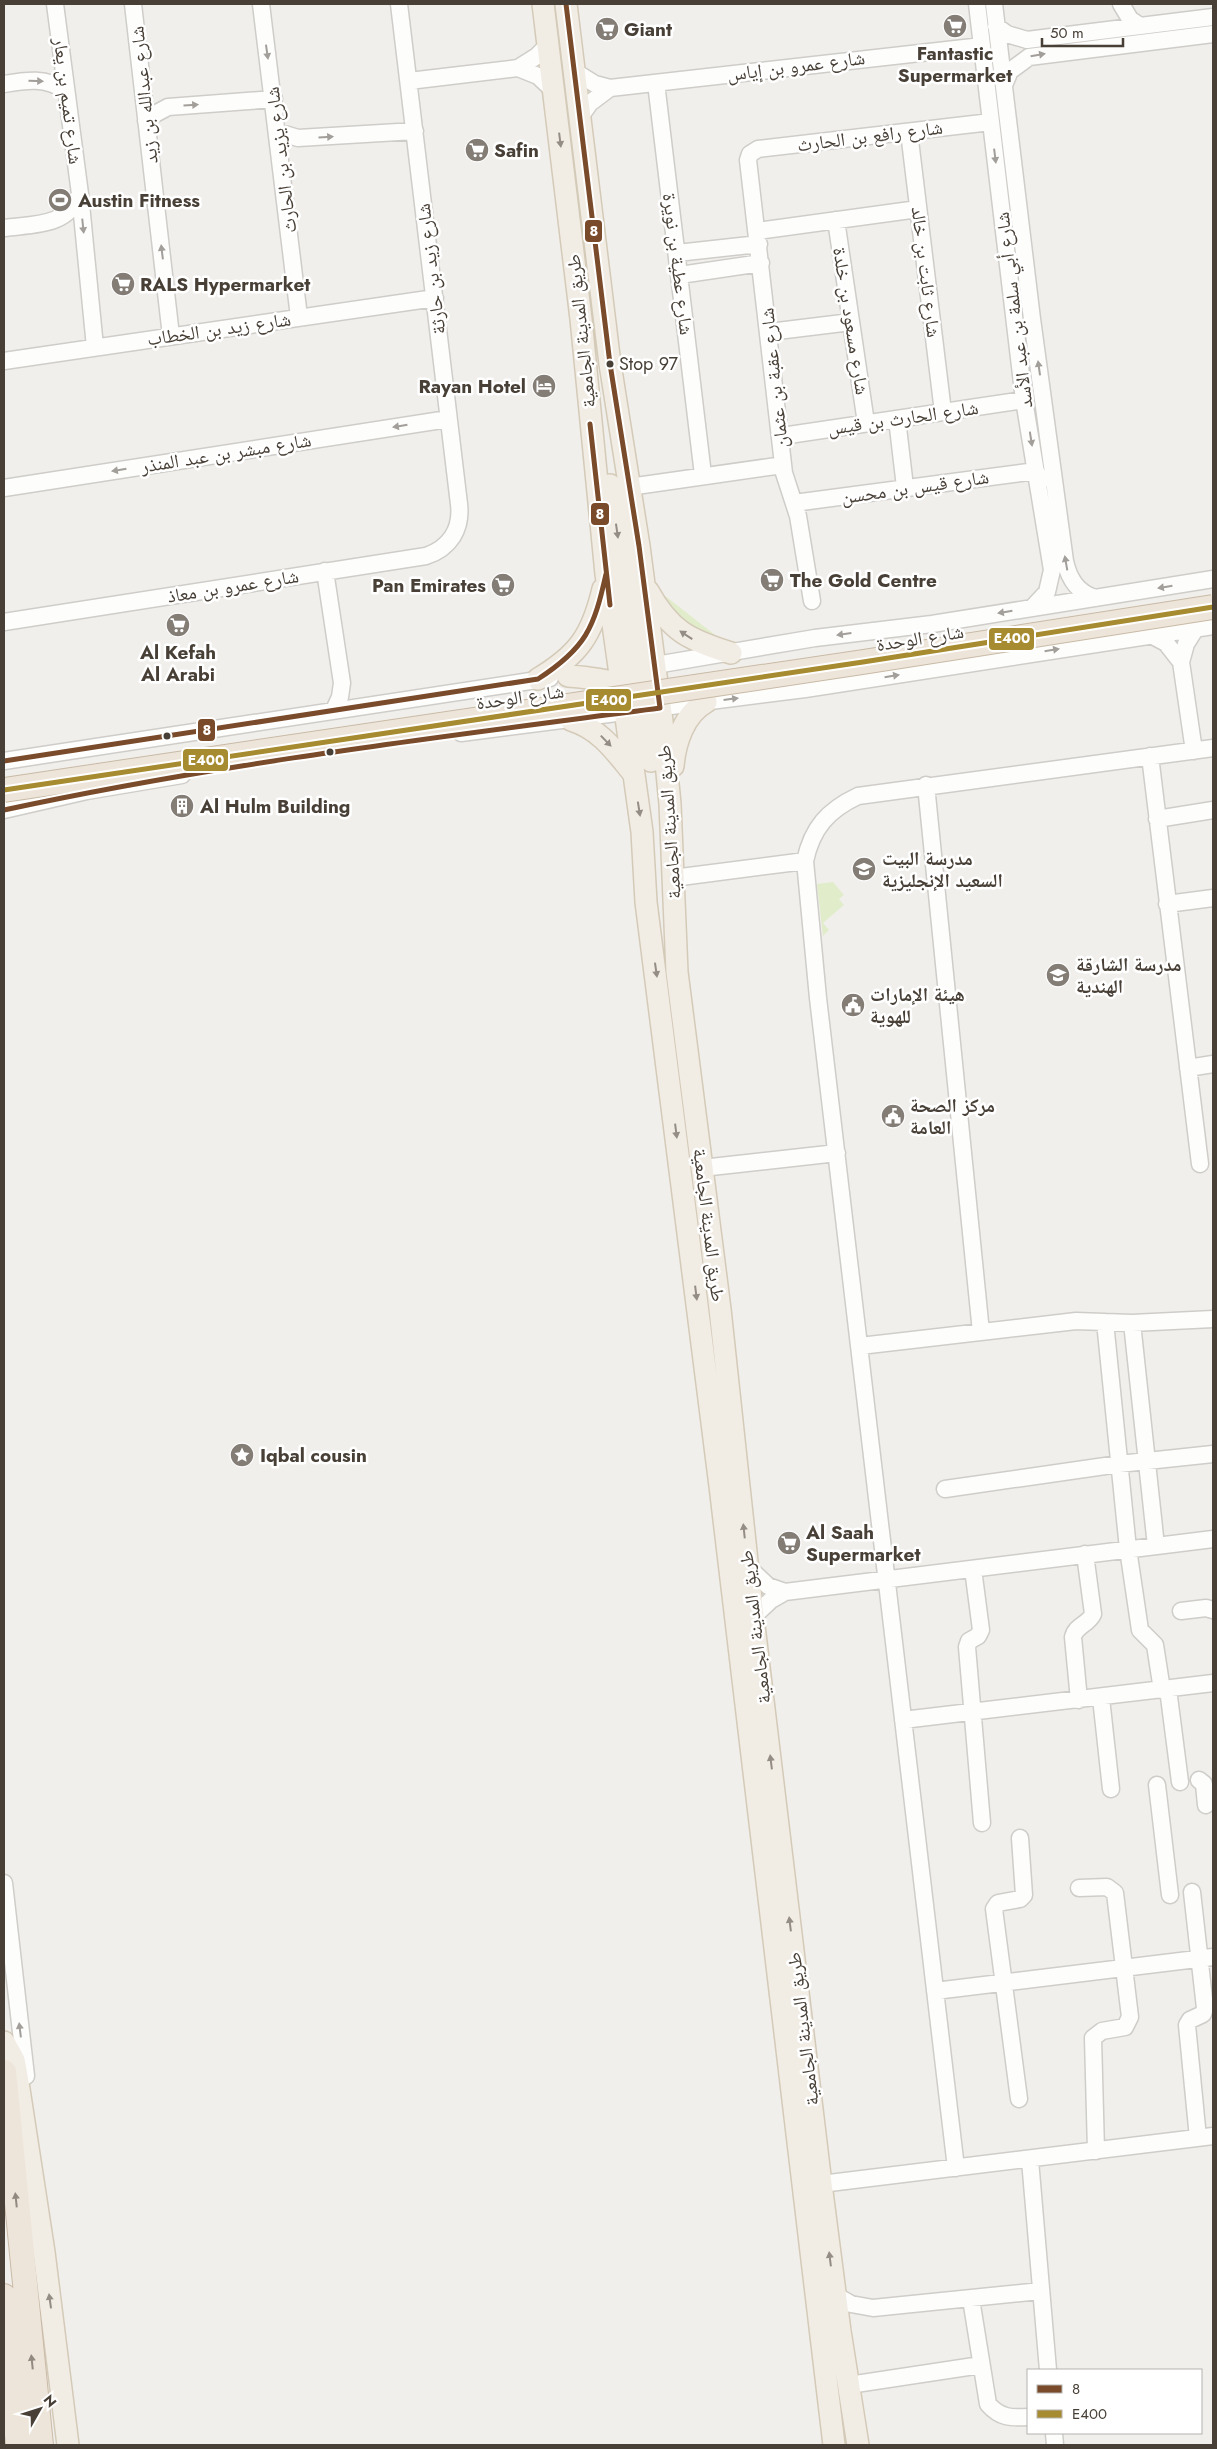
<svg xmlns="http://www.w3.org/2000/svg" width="1217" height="2449" font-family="Jost,'Noto Naskh Arabic',sans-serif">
<rect width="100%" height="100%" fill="#f1efeb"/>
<path fill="#e1eccb" d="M664,595L719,638C695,634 674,617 664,595Z
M833,882L844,895L839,899L844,905L823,923L829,930L823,936L817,884Z"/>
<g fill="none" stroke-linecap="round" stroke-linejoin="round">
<g stroke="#cfcdc9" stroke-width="19">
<path id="minor" d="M55,4L80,194L95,347
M133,4L171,336
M261,4L299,317
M977,4L1024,400L1052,570L1047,592L1032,608
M994,4L1032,319L1065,561C1069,579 1077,592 1095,598
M1121,4L1130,19L1140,26
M996,26L1007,34L1027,40L1213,17
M518,68L537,56L548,45
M574,71L595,84L610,88L982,46
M409,81L518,68L538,76L554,91
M656,83L703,475
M4,84C27,80 46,77 66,91
M1004,85L1010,71L1029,57L1213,34
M580,117L590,103L610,88
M146,121L153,115L168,107L274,99
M278,132L298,138L415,131
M909,132L943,412
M836,220L866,423
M4,228C34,224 67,227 80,194
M757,231L918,209
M677,253L759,244
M680,275L761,263
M769,332L851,322
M4,361L435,298
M897,419L905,487
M782,436L1024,400
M629,487L783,465
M4,488L448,419
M794,503L1036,471L1040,481
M325,571L342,683L340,697L334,710
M812,601L798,516L784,473L748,160L750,154L758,149L991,122
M4,622L426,556C450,548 462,529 459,504L399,4
M1151,635L1166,643L1181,662L1194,751
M1181,662L1186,644L1196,628
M644,667L815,638L932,624L1213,579
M461,733L805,689L1213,626
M1150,756L1200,1164
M4,761L550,678
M926,785L981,1332
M4,810L87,791L182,775
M1157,819L1213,810
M673,878L805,861
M1167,904L1213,898
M1188,1068L1213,1064
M702,1168L837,1153
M1105,1322L1128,1549L1140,1630L1155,1645L1162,1690
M1132,1323L1156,1546
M860,1346L1076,1321L1132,1323L1213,1319
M945,1489L1119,1464L1213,1454
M748,1567L768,1586L785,1592
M973,1569L981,1630L978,1636L969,1641L967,1647L982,1823
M1181,1611L1206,1608L1213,1610
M753,1617L771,1600L785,1592L1213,1539
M1168,1689L1180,1782
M1101,1698L1111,1789
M1079,1700L1073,1637C1076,1625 1088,1625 1093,1614L1085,1554
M903,1720L1213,1683
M1199,1780L1204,1784L1206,1805
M1157,1785L1170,1895
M4,1883L26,2076
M1079,1888L1107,1887L1115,1893L1130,2017L1125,2027L1102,2031L1093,2038L1096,2151
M1192,1892L1205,2008L1203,2014L1190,2020L1187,2025L1198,2138
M935,1991L1213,1957
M1019,2099L994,1909L998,1903L1020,1899L1024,1895L1020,1838
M1030,2160L1048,2370
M956,2168L818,998L805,861C812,828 828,810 858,796L1213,748
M821,2184L1213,2136
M835,2295L851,2304L873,2308L1040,2291
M971,2299L988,2404C1000,2418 1011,2418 1028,2417
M849,2385L981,2365
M1054,2433L1055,2445"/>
</g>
<g stroke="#d4cab8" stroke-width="24">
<path id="major" d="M543,4L581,319L606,574L642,832L646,902L720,1486L834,2445
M566,4L610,364L639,546L662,721L670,804L677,972L720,1309L753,1617L821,2184L840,2331L858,2445
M610,485L638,676L644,691L658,706
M648,591C670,631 689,640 731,653
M568,676C594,678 636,680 645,711C650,726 649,745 651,761
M538,679C578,655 592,636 603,589
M571,720C600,729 615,751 633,773
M673,766C675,743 684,714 706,702
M4,2042L14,2060L17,2076L44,2252L68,2445"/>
</g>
<g stroke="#c9baa6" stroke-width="26">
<path id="highway" d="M4,2072L41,2445
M4,2296L18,2445"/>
</g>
<use href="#minor" stroke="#fdfdfc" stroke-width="16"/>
<use href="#major" stroke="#f1ece4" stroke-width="21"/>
<use href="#highway" stroke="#ede5d9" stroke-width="24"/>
<g stroke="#c9baa6" stroke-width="26" stroke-linecap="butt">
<path id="highway-bridge" d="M4,790L863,662L1213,607"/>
</g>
<use href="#highway-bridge" stroke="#ede5d9" stroke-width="24"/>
<g stroke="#fff" stroke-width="9">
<path id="bus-1" d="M590,424L610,605
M4,761L538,679C586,648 594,628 606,574
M4,810C222,763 440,737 660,708L639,546L610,364L566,4"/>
</g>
<g stroke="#fff" stroke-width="9">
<path id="bus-2" d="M4,790L863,662L1213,607"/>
</g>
<use href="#bus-1" stroke="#7a4b2a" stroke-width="5"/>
<use href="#bus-2" stroke="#a78b30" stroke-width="5"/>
</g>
<defs><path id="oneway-solid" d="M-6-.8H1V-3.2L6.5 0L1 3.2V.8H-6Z" transform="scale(1.25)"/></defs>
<g fill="#a29e9a">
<use href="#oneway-solid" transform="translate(267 52) rotate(82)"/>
<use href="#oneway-solid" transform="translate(1038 55) rotate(-10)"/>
<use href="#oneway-solid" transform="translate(36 81) rotate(1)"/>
<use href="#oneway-solid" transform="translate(191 105) rotate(-4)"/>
<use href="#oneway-solid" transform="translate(326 137) rotate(-4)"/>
<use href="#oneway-solid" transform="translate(995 156) rotate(83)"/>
<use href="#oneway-solid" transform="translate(83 226) rotate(84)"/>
<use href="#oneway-solid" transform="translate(162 252) rotate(-97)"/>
<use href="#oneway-solid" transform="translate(1039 368) rotate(-98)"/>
<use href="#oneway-solid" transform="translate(400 426) rotate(171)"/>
<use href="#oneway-solid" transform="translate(1031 439) rotate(81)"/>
<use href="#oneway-solid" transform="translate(119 470) rotate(171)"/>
<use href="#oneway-solid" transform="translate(1066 563) rotate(-100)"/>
<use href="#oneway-solid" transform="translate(1165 587) rotate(171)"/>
<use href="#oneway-solid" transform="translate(1005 612) rotate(171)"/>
<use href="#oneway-solid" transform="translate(844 634) rotate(172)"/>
<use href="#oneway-solid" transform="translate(1052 650) rotate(-9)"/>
<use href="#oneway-solid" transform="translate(892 676) rotate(-9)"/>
<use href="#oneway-solid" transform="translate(731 699) rotate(-7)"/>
<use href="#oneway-solid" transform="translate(20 2030) rotate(-97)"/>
</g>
<g fill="#948d85">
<use href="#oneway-solid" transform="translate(560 140) rotate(83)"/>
<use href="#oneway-solid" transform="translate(617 531) rotate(82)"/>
<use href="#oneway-solid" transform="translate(686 635) rotate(-147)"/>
<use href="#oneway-solid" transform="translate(606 741) rotate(46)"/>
<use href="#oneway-solid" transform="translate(639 809) rotate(81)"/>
<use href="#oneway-solid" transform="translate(656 970) rotate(82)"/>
<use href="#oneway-solid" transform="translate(676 1131) rotate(83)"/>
<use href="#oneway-solid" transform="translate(696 1293) rotate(83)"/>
<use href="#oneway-solid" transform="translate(744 1531) rotate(-96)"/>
<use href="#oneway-solid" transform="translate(771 1762) rotate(-97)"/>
<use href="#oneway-solid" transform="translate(790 1924) rotate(-97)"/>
<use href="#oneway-solid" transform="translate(830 2259) rotate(-97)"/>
<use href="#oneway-solid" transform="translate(50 2301) rotate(-98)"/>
</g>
<g fill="#928a80">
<use href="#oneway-solid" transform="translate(16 2200) rotate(-96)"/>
<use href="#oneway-solid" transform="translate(32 2362) rotate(-96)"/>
</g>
<defs>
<g id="supermarket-disc" transform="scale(1.25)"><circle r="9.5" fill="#837d76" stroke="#fff"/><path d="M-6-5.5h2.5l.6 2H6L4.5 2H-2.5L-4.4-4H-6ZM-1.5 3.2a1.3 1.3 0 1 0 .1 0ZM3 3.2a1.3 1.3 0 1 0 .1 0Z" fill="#fff"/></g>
<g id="stadium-disc" transform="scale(1.25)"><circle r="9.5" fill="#837d76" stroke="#fff"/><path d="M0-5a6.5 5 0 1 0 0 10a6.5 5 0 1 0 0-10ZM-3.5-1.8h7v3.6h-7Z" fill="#fff"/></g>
<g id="hotel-disc" transform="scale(1.25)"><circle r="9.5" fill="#837d76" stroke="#fff"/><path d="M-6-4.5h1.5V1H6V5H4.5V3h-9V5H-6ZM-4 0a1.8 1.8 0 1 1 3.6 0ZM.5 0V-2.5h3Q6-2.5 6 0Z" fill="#fff"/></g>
<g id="building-disc" transform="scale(1.25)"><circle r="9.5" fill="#837d76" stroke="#fff"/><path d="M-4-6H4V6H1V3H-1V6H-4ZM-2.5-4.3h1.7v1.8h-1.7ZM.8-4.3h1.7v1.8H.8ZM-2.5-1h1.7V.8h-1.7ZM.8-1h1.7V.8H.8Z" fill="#fff"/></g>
<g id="school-disc" transform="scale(1.25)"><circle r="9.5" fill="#837d76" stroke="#fff"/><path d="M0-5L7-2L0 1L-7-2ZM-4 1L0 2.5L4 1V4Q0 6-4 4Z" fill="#fff"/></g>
<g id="civic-disc" transform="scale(1.25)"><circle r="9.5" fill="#837d76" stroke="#fff"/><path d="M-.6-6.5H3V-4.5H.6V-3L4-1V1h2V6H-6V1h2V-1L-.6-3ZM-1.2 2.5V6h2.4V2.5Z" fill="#fff"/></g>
<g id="sight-disc" transform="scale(1.25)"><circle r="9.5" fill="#837d76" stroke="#fff"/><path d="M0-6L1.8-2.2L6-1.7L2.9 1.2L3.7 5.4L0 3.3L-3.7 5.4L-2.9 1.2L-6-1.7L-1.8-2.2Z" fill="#fff"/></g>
</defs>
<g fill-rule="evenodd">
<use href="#supermarket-disc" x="955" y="26"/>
<use href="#supermarket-disc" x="607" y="29"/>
<use href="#supermarket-disc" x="477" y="150"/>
<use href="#stadium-disc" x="60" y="200"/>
<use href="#supermarket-disc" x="123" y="284"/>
<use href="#hotel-disc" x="544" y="386"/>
<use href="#supermarket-disc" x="772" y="580"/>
<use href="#supermarket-disc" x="503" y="585"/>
<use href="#supermarket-disc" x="178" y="625"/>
<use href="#building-disc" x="182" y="806"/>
<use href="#school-disc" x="864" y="869"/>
<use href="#school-disc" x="1058" y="975"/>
<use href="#civic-disc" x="853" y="1005"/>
<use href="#civic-disc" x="893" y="1116"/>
<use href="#sight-disc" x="242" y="1455"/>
<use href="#supermarket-disc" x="789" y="1543"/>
</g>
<g fill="#484037" stroke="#fff" stroke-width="2">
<circle cx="610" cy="364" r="4.5"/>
<circle cx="167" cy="736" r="4.5"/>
<circle cx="330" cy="752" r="4.5"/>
</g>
<g text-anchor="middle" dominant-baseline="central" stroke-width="5" stroke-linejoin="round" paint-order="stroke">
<g font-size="18" fill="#484037" stroke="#fff" text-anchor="start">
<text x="619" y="364">Stop 97</text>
</g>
<g font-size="19" font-weight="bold" fill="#484037" stroke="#fff" text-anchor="start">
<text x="624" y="29">Giant</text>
<text x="955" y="53" text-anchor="middle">Fantastic<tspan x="955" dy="22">Supermarket</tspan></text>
<text x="494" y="150">Safin</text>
<text x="78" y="200">Austin Fitness</text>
<text x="140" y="284">RALS Hypermarket</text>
<text x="526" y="386" text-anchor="end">Rayan Hotel</text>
<text x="790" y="580">The Gold Centre</text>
<text x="486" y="585" text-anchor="end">Pan Emirates</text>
<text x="178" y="652" text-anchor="middle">Al Kefah<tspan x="178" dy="22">Al Arabi</tspan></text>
<text x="200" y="806">Al Hulm Building</text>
<text x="882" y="858">مدرسة البيت<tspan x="882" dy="22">السعيد الإنجليزية</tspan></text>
<text x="1076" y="964">مدرسة الشارقة<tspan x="1076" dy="22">الهندية</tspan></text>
<text x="870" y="994">هيئة الإمارات<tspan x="870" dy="22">للهوية</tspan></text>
<text x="910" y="1105">مركز الصحة<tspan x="910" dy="22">العامة</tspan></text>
<text x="260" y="1455">Iqbal cousin</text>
<text x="806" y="1532">Al Saah<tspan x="806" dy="22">Supermarket</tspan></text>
</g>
<g font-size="19" fill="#484037" stroke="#fff">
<text transform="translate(796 66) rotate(-7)">شارع عمرو بن إياس</text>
<text transform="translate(144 95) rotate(-96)">شارع عبدالله بن زيد</text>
<text transform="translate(68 101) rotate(83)">شارع تميم بن يعار</text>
<text transform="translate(870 136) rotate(-7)">شارع رافع بن الحارث</text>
<text transform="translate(281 160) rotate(-97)">شارع يزيد بن الحارث</text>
<text transform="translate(678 264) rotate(83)">شارع عطية بن نويرة</text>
<text transform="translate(431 269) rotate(-97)">شارع زيد بن حارثة</text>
<text transform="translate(926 272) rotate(83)">شارع ثابت بن خالد</text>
<text transform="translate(1014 310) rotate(-97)">شارع أبي سلمة بن عبد الأسد</text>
<text transform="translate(851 321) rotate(81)">شارع مسعود بن خلدة</text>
<text transform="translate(219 329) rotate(-8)">شارع زيد بن الخطاب</text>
<text transform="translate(581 331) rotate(-96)">طريق المدينة الجامعية</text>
<text transform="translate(774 378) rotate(-96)">شارع عقبة بن عثمان</text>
<text transform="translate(903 418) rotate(-8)">شارع الحارث بن قيس</text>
<text transform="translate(226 453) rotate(-9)">شارع مبشر بن عبد المنذر</text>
<text transform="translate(915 487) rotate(-8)">شارع قيس بن محسن</text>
<text transform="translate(233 586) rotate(-9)">شارع عمرو بن معاذ</text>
<text transform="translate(920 638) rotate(-9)">شارع الوحدة</text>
<text transform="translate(520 697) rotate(-8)">شارع الوحدة</text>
<text transform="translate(669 822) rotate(-94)">طريق المدينة الجامعية</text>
<text transform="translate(709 1225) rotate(83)">طريق المدينة الجامعية</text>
<text transform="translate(755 1627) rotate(-97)">طريق المدينة الجامعية</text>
<text transform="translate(803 2029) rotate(-97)">طريق المدينة الجامعية</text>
</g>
</g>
<g stroke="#fff" stroke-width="2">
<rect x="584" y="219" width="19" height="24" rx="5" fill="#7a4b2a"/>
<rect x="590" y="502" width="20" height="24" rx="5" fill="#7a4b2a"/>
<rect x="988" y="627" width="47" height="24" rx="5" fill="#a78b30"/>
<rect x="585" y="688" width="47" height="24" rx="5" fill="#a78b30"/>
<rect x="197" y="718" width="19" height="24" rx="5" fill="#7a4b2a"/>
<rect x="182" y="748" width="47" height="24" rx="5" fill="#a78b30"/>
</g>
<g font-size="14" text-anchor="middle" font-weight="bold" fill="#fff">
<text x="594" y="236">8</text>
<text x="600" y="519">8</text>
<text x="1012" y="643">E400</text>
<text x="609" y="705">E400</text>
<text x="207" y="735">8</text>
<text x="206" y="765">E400</text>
</g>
<rect width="1217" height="2449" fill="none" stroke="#484037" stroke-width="10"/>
<rect x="1027" y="2369" width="175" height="65" fill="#ffffff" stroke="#b6b3af"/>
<rect x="1037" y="2385" width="25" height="8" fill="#7a4b2a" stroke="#b6b3af"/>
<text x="1072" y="2394" font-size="15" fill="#484037">8</text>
<rect x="1037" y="2410" width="25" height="8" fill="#a78b30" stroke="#b6b3af"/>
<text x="1072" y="2419" font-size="15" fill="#484037">E400</text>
<g transform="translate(40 2409) rotate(51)" stroke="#ffffff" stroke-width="4" paint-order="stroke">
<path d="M0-4L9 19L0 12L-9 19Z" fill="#484037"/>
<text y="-8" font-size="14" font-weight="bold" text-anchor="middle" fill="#484037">N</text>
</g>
<path d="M1042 38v8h81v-8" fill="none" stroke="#484037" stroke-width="2.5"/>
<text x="1050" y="38" font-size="15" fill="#484037" stroke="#ffffff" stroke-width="4" paint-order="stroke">50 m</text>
</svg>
